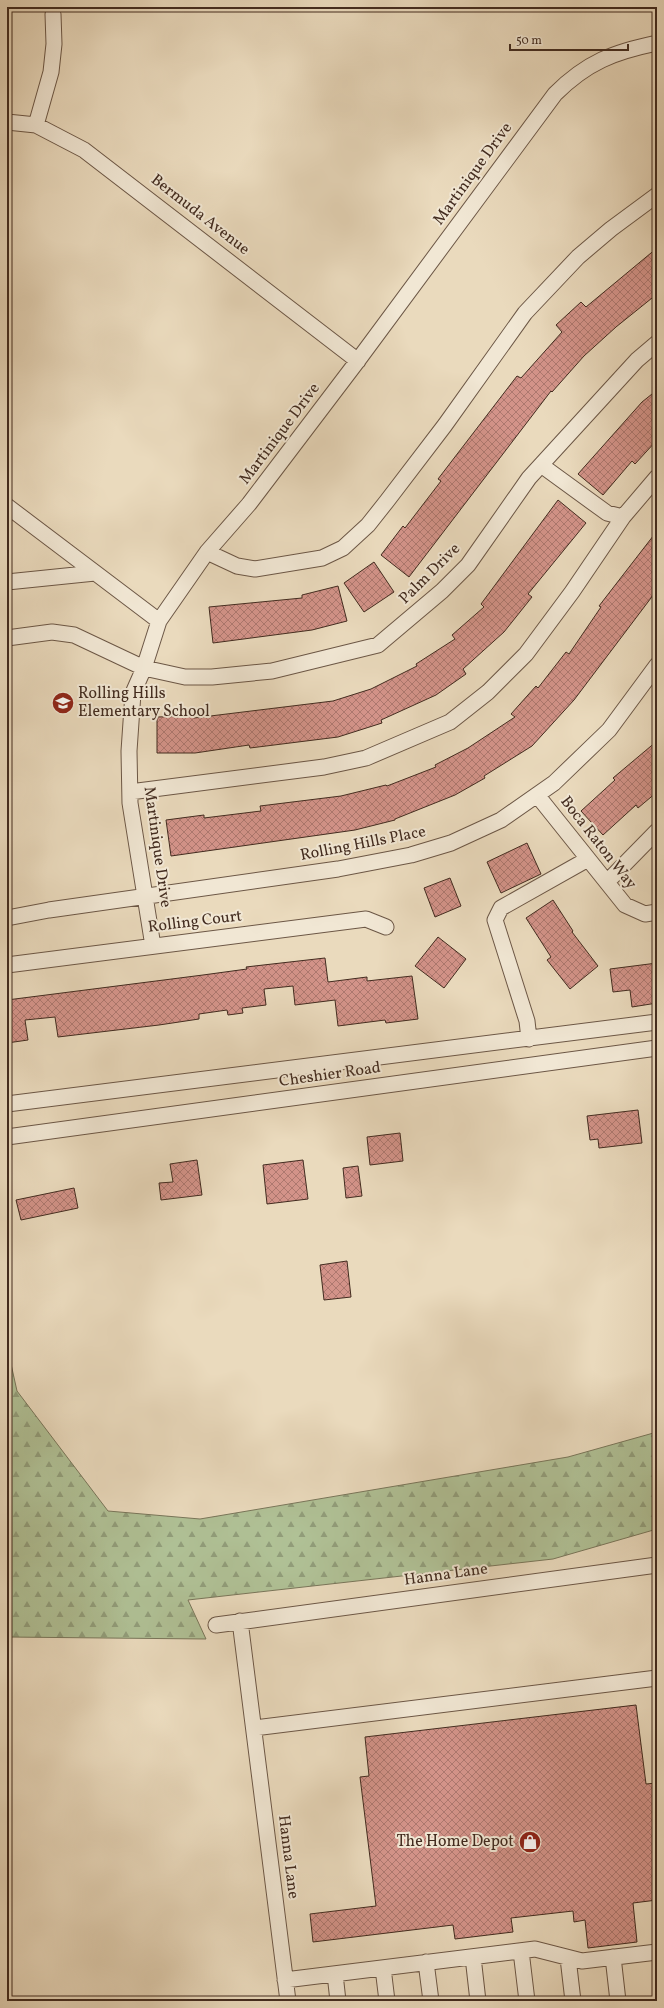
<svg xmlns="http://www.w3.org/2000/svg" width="664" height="2008" font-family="Vollkorn,serif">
<defs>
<pattern id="forest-firs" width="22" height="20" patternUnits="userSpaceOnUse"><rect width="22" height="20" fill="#b0c196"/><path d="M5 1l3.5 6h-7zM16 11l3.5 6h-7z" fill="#919d7a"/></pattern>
<pattern id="building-cross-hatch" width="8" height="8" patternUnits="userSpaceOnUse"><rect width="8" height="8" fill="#d39389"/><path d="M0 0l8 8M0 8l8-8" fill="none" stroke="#ad786f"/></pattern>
</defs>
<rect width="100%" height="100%" fill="#eadabd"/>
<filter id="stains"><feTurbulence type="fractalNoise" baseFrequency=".005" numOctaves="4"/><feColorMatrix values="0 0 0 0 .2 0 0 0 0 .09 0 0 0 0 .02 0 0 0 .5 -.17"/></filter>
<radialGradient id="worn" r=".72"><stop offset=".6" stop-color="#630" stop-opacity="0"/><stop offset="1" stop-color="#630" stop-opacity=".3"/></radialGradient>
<path fill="url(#forest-firs)" stroke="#79765a" d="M7,1346L17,1391L108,1511L200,1519L568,1457L657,1432V1529L553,1559L188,1600L206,1639L7,1637Z"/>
<path fill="url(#building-cross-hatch)" stroke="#422b1f" d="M657,248V294L616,327L584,356L552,392L551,391L409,577L381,555L403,526L405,528L441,481L438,479L517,376L521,378L562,332L556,325L581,302L586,307Z
M657,390V440L635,464L632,461L603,495L578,474L642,402Z
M558,500L586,523L528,594L532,597L504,632L463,669L466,674L436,695L381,720L382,723L338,737L250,748L249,745L195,753H157V717L194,716V718L333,701L371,689L417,666L416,664L455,639L452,635L484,607L481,604Z
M657,531V588L651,598L574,700L532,746L484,776L485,778L455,795L395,819V820L355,830L171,856L166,820L204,815V818L261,811L260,806L341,796L386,785L387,786L436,767L435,765L468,748L515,717L511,714L536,686L538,688L566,652L569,654L601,607L599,606Z
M374,562L394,592L364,612L344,583Z
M338,586L347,621L312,630L213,643L209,607L302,598V595Z
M657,741V792L638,808L636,805L603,835L581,811L615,780L613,778Z
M527,843L541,874L501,893L487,862Z
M450,878L461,906L435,917L424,888Z
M553,900L573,931L572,932L598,966L570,989L547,960L551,957L526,918Z
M438,937L466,959L444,988L415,966Z
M325,958L328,982L367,977V981L412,976L418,1019L386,1023L385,1020L338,1026L335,1000L295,1005L293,986L264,989L266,1005L242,1008L243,1013L228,1015L227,1010L199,1014V1019L159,1025L58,1037L55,1017L25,1020L28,1040L7,1043V1000L203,975L247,969L246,967Z
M657,963V1003L632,1007L630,990L613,992L610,969Z
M638,1110L642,1143L599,1148L598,1139L590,1140L587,1116Z
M400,1133L403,1161L370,1165L367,1137Z
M197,1160L202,1195L161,1200L159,1183L173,1182L170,1164Z
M303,1160L308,1199L267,1204L263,1165Z
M358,1166L362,1196L346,1198L343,1168Z
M74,1188L78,1208L21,1220L16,1200Z
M347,1261L351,1297L324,1300L320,1265Z
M636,1705L646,1784L657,1783V1900L633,1903L637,1942L588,1948L585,1920L574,1922L573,1911L511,1918L513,1932L455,1939L453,1925L313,1942L310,1914L376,1906L360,1777L369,1776L365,1737Z"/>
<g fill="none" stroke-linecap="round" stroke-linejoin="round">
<g stroke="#6c5746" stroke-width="17">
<path id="minor" d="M7,122L36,125L84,150L358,361
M36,125L51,72L54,44L53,14
M541,465L607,513L623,517
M7,506L159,621
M207,552L237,566L255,569L322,558L343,548L368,525L387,501L445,425L525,313L578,257L611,229L657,195
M7,582L95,573
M7,638L52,632L74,635L144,668L185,677H212L272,671L378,645L442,591L468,565L529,478L637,360L657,343
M130,792L324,767L366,758L450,722L488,692L526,654L572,592L623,517L657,477
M537,795L625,905L645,914L657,912
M607,882L657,831
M7,918L49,910L338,869L411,855L451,843L501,820L554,783L609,730L657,665
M153,946L130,803L129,751L133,693L144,668L159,621L207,552L249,504L356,363L555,94C587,62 614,52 657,43
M7,965L366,919L386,927
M529,1039L527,1021L495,920L501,908L588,859
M7,1104L657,1022
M7,1137L657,1048
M240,1621L288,2001
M216,1625L657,1565
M254,1728L657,1678
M521,1951L527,2001
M473,1957L478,2001
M613,1957L618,2001
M568,1958L573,2001
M426,1962L431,2001
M383,1968L387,2001
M335,1974L338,2001
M285,1980L535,1949L582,1961L657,1952"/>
</g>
<use href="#minor" stroke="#f1e7d4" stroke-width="15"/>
</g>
<defs>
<g id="school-disc" transform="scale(1.15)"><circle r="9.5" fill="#8f2418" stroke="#f1e7d4"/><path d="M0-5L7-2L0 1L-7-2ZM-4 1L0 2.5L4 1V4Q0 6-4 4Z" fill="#fff"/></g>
<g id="shop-disc" transform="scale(1.15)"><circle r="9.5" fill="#8f2418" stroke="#f1e7d4"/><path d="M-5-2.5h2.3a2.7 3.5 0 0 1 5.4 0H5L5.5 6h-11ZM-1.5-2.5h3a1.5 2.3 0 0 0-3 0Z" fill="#fff"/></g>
</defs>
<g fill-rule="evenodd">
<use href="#school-disc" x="63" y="703"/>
<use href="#shop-disc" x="530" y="1842"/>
</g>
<g text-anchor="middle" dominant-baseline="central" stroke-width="4" stroke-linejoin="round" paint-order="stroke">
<g font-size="16" fill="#422b1f" stroke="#f1e7d4">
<text transform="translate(473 174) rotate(-54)">Martinique Drive</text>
<text transform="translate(200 215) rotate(38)">Bermuda Avenue</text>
<text transform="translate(280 434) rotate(-53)">Martinique Drive</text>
<text transform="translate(430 574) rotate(-45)">Palm Drive</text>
<text transform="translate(598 843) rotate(52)">Boca Raton Way</text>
<text transform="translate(363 844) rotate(-11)">Rolling Hills Place</text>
<text transform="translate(157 847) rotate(82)">Martinique Drive</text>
<text transform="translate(195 922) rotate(-7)">Rolling Court</text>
<text transform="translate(330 1075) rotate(-8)">Cheshier Road</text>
<text transform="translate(446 1575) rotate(-8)">Hanna Lane</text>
<text transform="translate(288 1857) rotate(83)">Hanna Lane</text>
</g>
<g font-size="16" fill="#422b1f" stroke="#f1e7d4" text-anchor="start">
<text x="78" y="694">Rolling Hills<tspan x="78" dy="18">Elementary School</tspan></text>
<text x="514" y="1842" text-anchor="end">The Home Depot</text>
</g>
</g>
<rect width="664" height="2008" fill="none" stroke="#eadabd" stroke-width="24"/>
<rect x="8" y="8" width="648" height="1992" fill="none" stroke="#422b1f" stroke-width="2"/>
<rect x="12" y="12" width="640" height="1984" fill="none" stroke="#422b1f"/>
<path d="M510 44v6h118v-6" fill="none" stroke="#422b1f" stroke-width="2"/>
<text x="516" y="44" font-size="12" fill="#422b1f" stroke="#f1e7d4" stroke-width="3" paint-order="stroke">50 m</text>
<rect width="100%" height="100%" filter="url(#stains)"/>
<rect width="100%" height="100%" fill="url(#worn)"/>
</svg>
